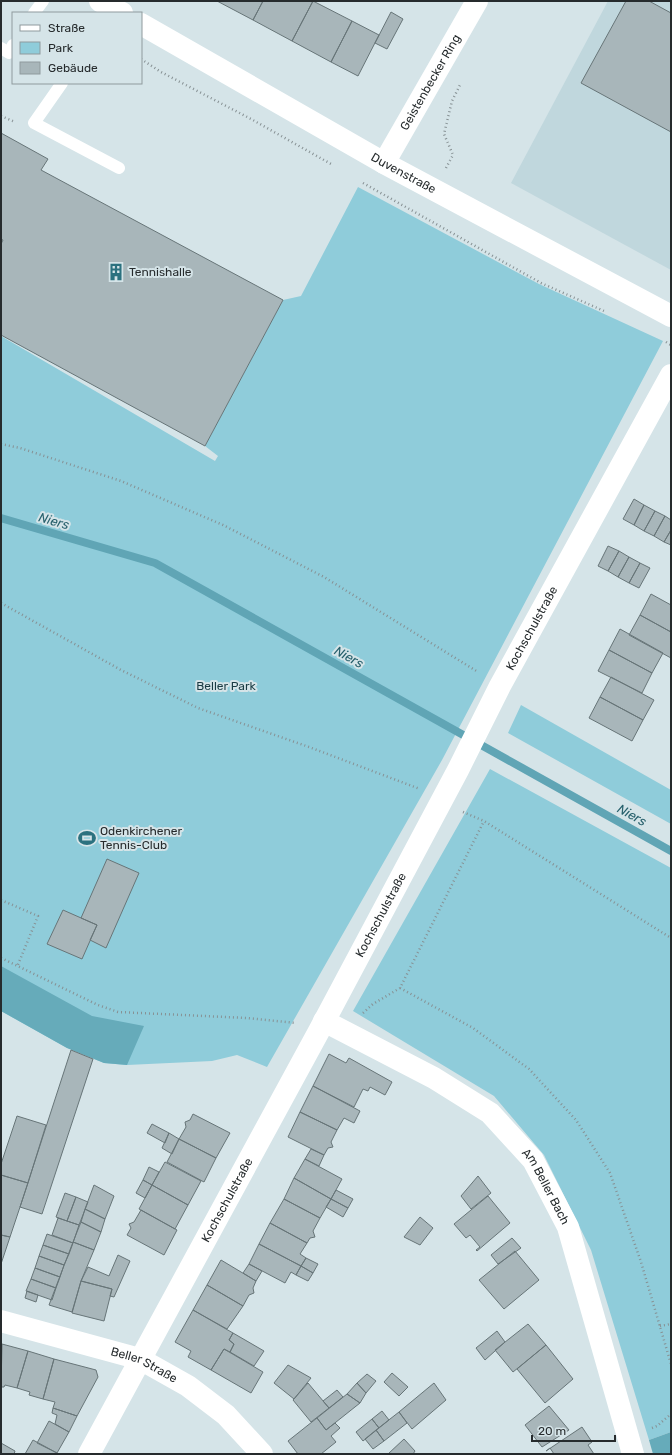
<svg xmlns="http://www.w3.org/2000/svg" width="672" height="1455" font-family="Rubik,sans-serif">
<rect width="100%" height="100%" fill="#d5e4e8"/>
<path fill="#c0d7dd" d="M608,1H671V270L511,183Z"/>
<path fill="#8fccda" d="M358,187L539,284L663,341L442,760L267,1067L237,1055L212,1061L127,1065L104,1063L67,1048L1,1011V336L215,461L218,456L205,446L283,300L301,296Z
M521,705L671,790V824L508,733Z
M490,769L671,868V1432L649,1440L591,1250L544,1155L494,1096L353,1011Z"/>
<path fill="#66abba" d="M1,966L92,1016L144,1026L127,1065L104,1063L67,1048L1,1011Z
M671,1432V1454H653L649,1440Z"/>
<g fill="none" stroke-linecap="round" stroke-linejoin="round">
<path stroke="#60a5b5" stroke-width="8" d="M1,518L155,563L671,851"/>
</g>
<path fill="#a8b6ba" stroke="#677578" d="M217,1H263L253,20Z
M263,1H313L292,41L253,20Z
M313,1L352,21L331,62L292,41Z
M626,1H649L671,13V132L581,83Z
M391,12L403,19L387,49L375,43Z
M352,21L379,35L358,76L331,62Z
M1,133L48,159L41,170L283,300L205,446L1,335V244L3,240L1,239Z
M634,499L644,505L634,525L623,519Z
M644,505L655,511L644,531L634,525Z
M655,511L665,516L654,536L644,531Z
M665,516L671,520V530L664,542L654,536Z
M671,530V545L664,542Z
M608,546L619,551L608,571L598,566Z
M619,551L629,557L618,577L608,571Z
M629,557L640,563L629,583L618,577Z
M640,563L650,568L639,588L629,583Z
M651,594L671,605V632L640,615Z
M640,615L671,632V658L629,635Z
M620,629L663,653L652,673L609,650Z
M609,650L652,673L642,693L598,671Z
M611,677L654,700L643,720L600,697Z
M600,697L643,720L632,741L589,718Z
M107,859L139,873L106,948L90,940L97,925L81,918Z
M63,910L97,925L82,959L47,944Z
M71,1050L93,1059L42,1214L20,1207Z
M329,1054L346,1063L349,1058L392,1082L385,1095L370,1087L368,1091L363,1089L354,1107L313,1086Z
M313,1086L360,1111L354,1123L344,1118L337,1130L300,1112Z
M300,1112L337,1130L331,1142L333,1147L328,1148L324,1155L288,1137Z
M193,1114L230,1133L216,1158L179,1139L186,1127L185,1122L190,1120Z
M17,1116L46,1125L28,1183L1,1175V1164Z
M152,1124L169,1133L165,1143L147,1133Z
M169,1133L179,1139L172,1154L162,1148Z
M179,1139L216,1158L204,1182L167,1162Z
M311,1149L324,1155L319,1166L305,1159Z
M305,1159L342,1179L331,1199L294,1178Z
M165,1162L201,1181L188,1205L152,1185Z
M149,1167L159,1172L152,1185L143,1180Z
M1,1175L28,1183L10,1237L1,1235Z
M478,1176L491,1193L471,1209L461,1196Z
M294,1178L331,1199L320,1218L284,1199Z
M143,1180L152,1185L145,1198L136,1193Z
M94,1185L114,1196L105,1219L85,1209Z
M152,1185L188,1205L175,1229L139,1209Z
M336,1190L353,1199L348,1208L331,1199Z
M65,1193L76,1197L67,1221L56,1217Z
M488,1196L510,1223L477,1251L476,1250L480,1247L470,1235L466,1238L454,1224Z
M76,1197L88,1202L79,1225L67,1221Z
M284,1199L320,1218L313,1231L315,1237L310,1238L307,1243L270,1223Z
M331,1199L348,1208L343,1217L326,1207Z
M85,1209L105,1219L101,1232L81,1222Z
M141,1210L177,1230L164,1255L127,1235L131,1228L129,1224L134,1222Z
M420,1217L433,1228L420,1245L404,1237Z
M58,1218L79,1225L73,1243L52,1235Z
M81,1222L101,1232L94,1250L73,1242Z
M270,1223L307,1243L300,1254L306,1258L301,1266L259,1244Z
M47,1234L73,1243L69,1254L43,1245Z
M1,1235L10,1237L1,1264Z
M512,1238L521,1248L498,1264L491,1255Z
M73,1242L94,1250L81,1281L72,1312L49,1305Z
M259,1244L301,1266L296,1275L291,1272L285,1283L249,1264Z
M43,1245L69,1254L64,1265L39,1256Z
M515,1251L539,1280L504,1309L479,1280Z
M118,1255L130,1261L114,1297L110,1296L112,1289L81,1281L88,1267L109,1276Z
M39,1256L64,1265L60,1277L35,1268Z
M306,1258L318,1264L313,1273L301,1266Z
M221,1260L256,1281L253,1288L254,1293L249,1295L243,1306L207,1285Z
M249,1264L262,1271L256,1281L243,1273Z
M301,1266L313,1273L308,1281L296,1275Z
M35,1268L60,1277L56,1288L31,1279Z
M31,1279L56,1288L52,1300L26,1291Z
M81,1281L112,1289L104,1321L72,1313Z
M207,1285L243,1306L227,1329L193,1310Z
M27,1291L38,1295L36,1302L25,1298Z
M193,1310L233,1333L229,1340L234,1344L230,1352L224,1349L211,1370L188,1357L191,1351L175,1342Z
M528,1324L546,1345L513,1372L495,1350Z
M497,1331L505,1342L485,1360L476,1348Z
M233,1333L264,1351L254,1366L230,1352L234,1344L229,1340Z
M2,1344L28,1351L17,1388L5,1385L4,1387H1Z
M546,1345L573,1379L545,1403L517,1369Z
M224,1349L263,1372L251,1393L211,1370Z
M28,1351L54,1359L43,1399L29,1395L30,1392L17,1388Z
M54,1359L96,1370L98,1377L77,1416L53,1408L55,1402L43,1399Z
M288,1365L311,1378L294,1399L274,1383Z
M392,1373L408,1387L399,1396L384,1382Z
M367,1374L376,1381L366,1393L357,1383Z
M308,1383L329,1408L311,1422L293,1400Z
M357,1383L366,1393L360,1403L347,1394Z
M434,1383L446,1400L412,1429L399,1412Z
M337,1390L343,1397L329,1408L323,1401Z
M347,1394L360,1403L326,1430L317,1418Z
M549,1406L569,1430L542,1447L525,1425Z
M53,1408L77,1416L69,1432L55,1424L57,1415L52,1413Z
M382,1411L389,1420L379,1428L372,1419Z
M399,1412L407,1423L384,1441L376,1430Z
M317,1418L326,1430L335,1423L340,1428L331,1436L336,1442L321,1454H298L288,1441Z
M372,1419L379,1428L363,1441L356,1432Z
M49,1421L69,1432L57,1453L37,1443Z
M582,1427L592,1442L588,1445L594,1454H554L550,1448L546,1451Z
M376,1430L384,1441L373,1449L365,1439Z
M404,1439L415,1451L413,1454H388Z
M33,1440L57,1453V1454H25Z
M1,1443L15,1451L14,1454H1Z"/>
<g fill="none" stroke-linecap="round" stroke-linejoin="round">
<path stroke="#879194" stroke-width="2.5" stroke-dasharray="1 3" stroke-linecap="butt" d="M141,59L161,72L251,119L331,164
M1,116L15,122
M446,168L453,155L444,134L452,101L460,85
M363,183L541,283L604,311
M666,342L671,345
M1,444L20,448L121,481L223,525L324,577L478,672
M1,603L121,670L198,708L309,747L420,789
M463,812L484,821L671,938
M1,900L38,916L17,967
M1,958L98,1005L118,1012L247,1018L296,1023
M400,988L473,1028L529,1069L576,1120L610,1173L641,1262L671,1364
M363,1013L373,1004L400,988L484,821
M660,1326L671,1324
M652,1428L657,1426L671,1414"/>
<path stroke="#fff" stroke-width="12" d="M34,13L43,1
M1,48L9,53L13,45
M62,83L34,123L119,168"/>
<g stroke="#fff" stroke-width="22">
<path id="s1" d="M324,1021L434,1078L490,1113L533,1160L568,1227L633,1454"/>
<path id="s2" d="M1,1321L140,1359L188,1386L226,1415L262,1454"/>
<path id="s3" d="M89,1454L319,1031L458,770L500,686L671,375"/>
</g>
<path stroke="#fff" stroke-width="22" id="s4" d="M384,163L477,1"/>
<g stroke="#fff" stroke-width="22">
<path d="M100,1L122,13"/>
<path id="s5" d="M141,24L384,163L671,316"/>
</g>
</g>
<defs>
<g id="building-bare" transform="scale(1.38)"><path d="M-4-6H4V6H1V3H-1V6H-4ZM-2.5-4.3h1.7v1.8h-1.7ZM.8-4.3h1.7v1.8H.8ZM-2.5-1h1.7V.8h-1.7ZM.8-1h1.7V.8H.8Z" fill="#2b717f" stroke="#d5e4e8" stroke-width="2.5" paint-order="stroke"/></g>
<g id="stadium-bare" transform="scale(1.38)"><path d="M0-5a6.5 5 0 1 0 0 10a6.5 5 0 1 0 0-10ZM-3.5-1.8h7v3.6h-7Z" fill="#2b717f" stroke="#d5e4e8" stroke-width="2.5" paint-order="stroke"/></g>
</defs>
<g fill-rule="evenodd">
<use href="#building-bare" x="116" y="272"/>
<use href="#stadium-bare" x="87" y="838"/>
</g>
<g text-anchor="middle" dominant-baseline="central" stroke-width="4" stroke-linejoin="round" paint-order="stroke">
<g font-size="12" fill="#262b2d" stroke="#d5e4e8">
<text stroke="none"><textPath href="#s4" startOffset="93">Geistenbecker Ring</textPath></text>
<text stroke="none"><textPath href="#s5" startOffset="302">Duvenstraße</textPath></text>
<text stroke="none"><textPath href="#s3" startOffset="937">Kochschulstraße</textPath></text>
<text stroke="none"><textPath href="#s3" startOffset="613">Kochschulstraße</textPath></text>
<text stroke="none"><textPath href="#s1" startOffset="283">Am Beller Bach</textPath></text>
<text stroke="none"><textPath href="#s3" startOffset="289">Kochschulstraße</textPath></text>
<text stroke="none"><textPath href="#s2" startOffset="150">Beller Straße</textPath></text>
</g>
<g font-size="12" fill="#262b2d" stroke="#d5e4e8" text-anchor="start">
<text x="129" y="272">Tennishalle</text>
<text x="100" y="831">Odenkirchener<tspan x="100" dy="14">Tennis-Club</tspan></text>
</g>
<g font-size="12" fill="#1a3b43" stroke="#d5e4e8">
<text x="226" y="686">Beller Park</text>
</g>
<g font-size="13" font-style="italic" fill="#27606c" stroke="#d5e4e8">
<text transform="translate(54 521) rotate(16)">Niers</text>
<text transform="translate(349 657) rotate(29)">Niers</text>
<text transform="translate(632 815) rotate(29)">Niers</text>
</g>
</g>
<rect width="672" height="1455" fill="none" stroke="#262b2d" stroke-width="4"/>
<rect x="12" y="12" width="130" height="72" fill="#d5e4e8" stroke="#8f9a9d"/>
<rect x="20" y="25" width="20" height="6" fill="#ffffff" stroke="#8f9a9d"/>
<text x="48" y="32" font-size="12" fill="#262b2d">Straße</text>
<rect x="20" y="42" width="20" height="12" fill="#8fccda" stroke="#8f9a9d"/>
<text x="48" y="52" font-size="12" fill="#262b2d">Park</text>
<rect x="20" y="62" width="20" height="12" fill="#a8b6ba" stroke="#8f9a9d"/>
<text x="48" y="72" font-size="12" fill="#262b2d">Gebäude</text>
<path d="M532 1435v6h83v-6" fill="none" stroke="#262b2d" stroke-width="2"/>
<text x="538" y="1435" font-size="12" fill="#262b2d" stroke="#d5e4e8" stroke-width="3" paint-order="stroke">20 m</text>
</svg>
